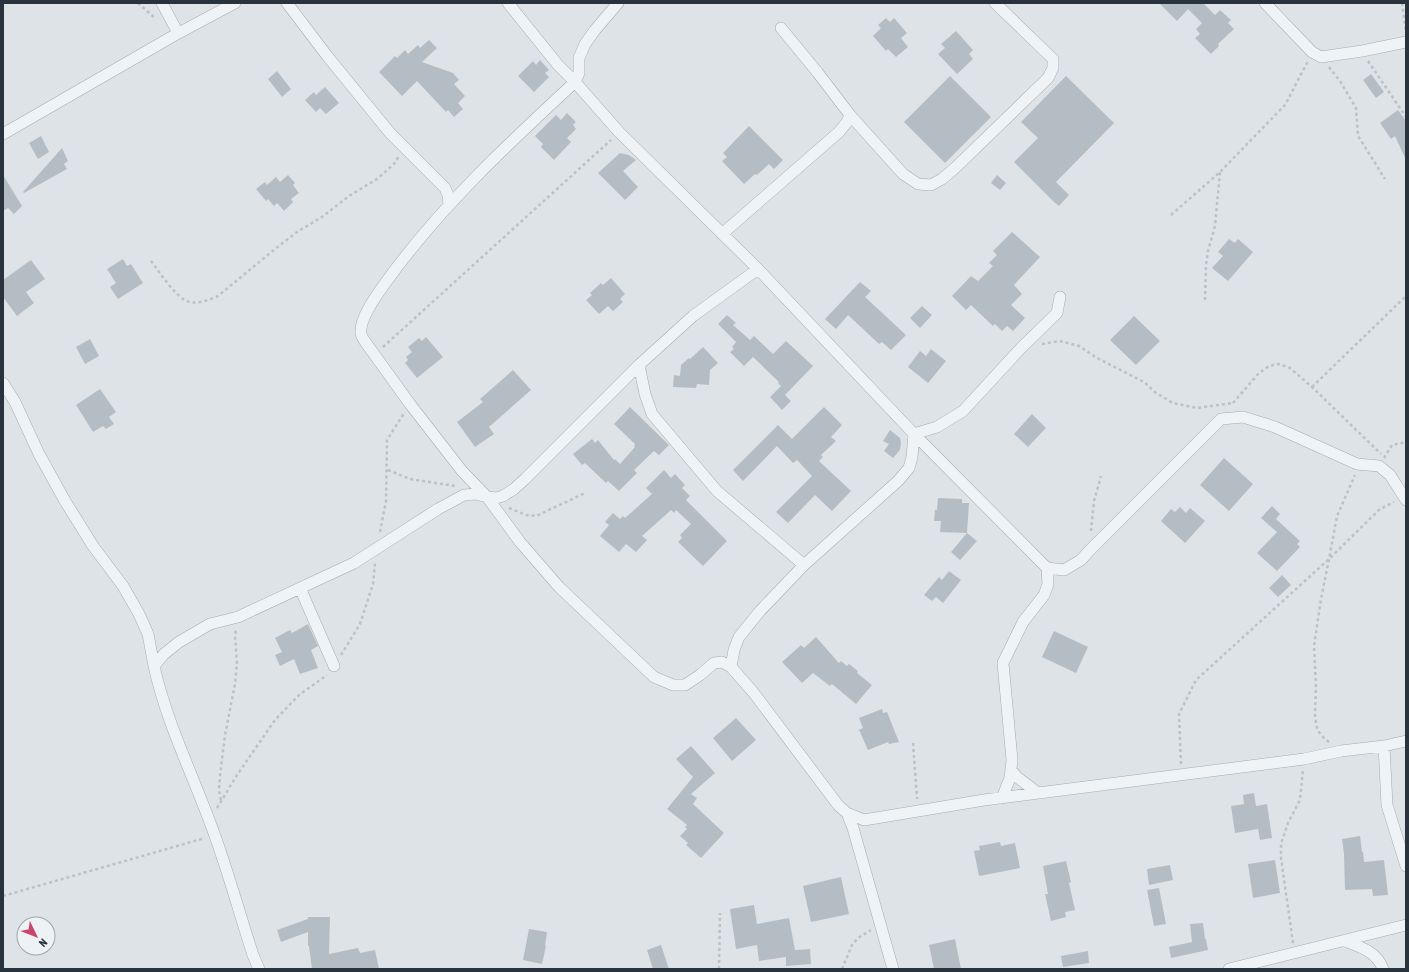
<svg xmlns="http://www.w3.org/2000/svg" width="1409" height="972" font-family="'Asap Condensed',sans-serif">
<rect width="100%" height="100%" fill="#dee3e7"/>
<path fill="#b5bdc4" d="M1159,3H1203L1215,15L1220,10L1231,20L1228,23L1234,29L1218,44L1219,46L1211,54L1195,38L1200,34L1196,29L1202,23L1188,9L1177,21Z
M886,18L890,22L894,18L907,33L901,38L908,47L896,57L888,49L886,51L873,36L881,28L878,25Z
M956,31L973,50L969,54L973,59L957,74L938,54L945,48L941,44Z
M429,40L437,48L422,62L453,73L459,80L454,84L465,96L458,103L463,109L454,117L448,110L446,112L417,81L402,96L379,72L395,56L397,58L405,50L408,54L418,45L420,48Z
M540,60L549,70L545,73L549,77L534,92L518,76L533,61L536,65Z
M277,71L291,89L282,97L268,79Z
M1371,74L1384,92L1376,98L1363,80Z
M950,76L991,117L945,163L904,122Z
M1066,76L1114,123L1056,182L1069,195L1059,206L1054,202L1014,162L1038,138L1021,122Z
M325,87L339,103L326,114L320,108L316,112L305,100L314,92L316,95Z
M1398,110L1406,121V160L1395,136L1391,139L1380,123Z
M567,113L576,122L573,125L576,129L567,138L571,142L554,160L541,147L543,144L535,136L556,115L561,120Z
M749,126L783,160L774,169L769,164L757,175L755,174L744,184L722,161L727,157L723,153Z
M41,136L49,152L38,159L29,143Z
M62,148L68,161L64,164L67,169L24,193L23,192Z
M620,153L629,155L636,160L623,171L638,187L625,200L598,173Z
M3,175L22,206L14,214L8,208L3,211Z
M288,175L295,183L293,185L299,193L291,199L293,202L284,211L277,203L274,206L268,199L266,201L256,189L265,182L267,185L276,177L280,182Z
M997,175L1006,183L1000,190L991,183Z
M1012,232L1040,257L1014,285L1022,294L1011,305L1025,318L1013,331L1007,326L1002,331L995,324L993,326L971,305L966,310L952,296L971,276L978,281L993,266L989,263L997,255L993,251Z
M1229,239L1235,243L1238,239L1253,252L1228,281L1212,268L1223,256L1218,252Z
M123,259L127,266L131,264L143,283L118,299L110,287L116,283L107,269Z
M31,260L45,279L26,292L34,303L17,316L3,297V280Z
M611,278L625,294L620,299L623,302L613,311L608,306L599,314L586,300L592,295L590,293L601,283L603,285Z
M860,282L871,291L865,297L906,335L891,350L882,342L879,344L848,315L836,329L825,319Z
M922,306L932,315L920,328L910,318Z
M727,315L736,323L733,325L750,340L754,336L773,354L786,341L813,366L785,395L791,401L782,410L770,397L781,386L778,383L779,382L753,357L744,366L730,352L734,349L732,347L736,342L718,324Z
M1134,316L1160,341L1136,365L1110,340Z
M426,337L443,357L417,378L405,363L408,360L406,357L412,352L408,347L419,338L422,341Z
M90,339L99,356L85,364L76,347Z
M703,347L718,363L710,370L709,385L697,384L696,388L673,387L674,375L680,376L681,365L689,358L690,359Z
M931,349L946,361L928,383L908,367L920,351L926,356Z
M513,370L531,390L489,427L494,434L475,447L457,422L483,402L480,399Z
M100,389L116,412L109,417L114,424L106,429L103,426L93,432L76,405Z
M630,407L669,445L659,455L654,451L634,470L637,473L619,491L608,481L606,483L585,463L582,465L573,454L592,439L595,443L598,440L614,460L615,459L620,464L635,447L634,446L635,444L614,424Z
M824,407L842,425L831,437L836,441L821,455L823,457L819,461L851,491L832,511L815,495L788,523L776,512L812,476L797,460L793,463L777,446L743,481L733,470L778,425L792,439Z
M1032,414L1046,428L1028,447L1014,434Z
M890,430L900,438L901,443L900,450L893,458L884,451L889,444L883,441Z
M1224,458L1253,484L1229,511L1200,485Z
M664,470L671,478L675,474L685,485L682,488L690,496L686,500L727,541L703,566L678,542L682,538L680,535L691,524L676,510L674,513L671,510L642,536L647,540L636,552L626,544L619,552L600,536L609,525L605,522L613,513L620,519L623,516L625,518L652,494L646,488Z
M938,498L962,499V503H969L967,533L977,541L960,560L951,552L967,533L940,532L941,521H934L935,510H937Z
M1272,506L1280,514L1276,519L1300,541L1297,544L1300,547L1277,571L1257,553L1277,532L1261,518Z
M1180,507L1186,513L1190,508L1205,521L1185,543L1161,521L1171,509L1175,512Z
M949,571L961,580L943,603L936,597L932,601L924,595L939,577L942,580Z
M1282,575L1291,585L1278,597L1269,588Z
M308,624L318,646L311,650L318,668L300,674L294,659L280,666L275,655L282,652L275,638L290,630L292,633Z
M1054,631L1088,647L1076,673L1042,657Z
M816,637L839,663L841,661L847,666L849,664L858,671L857,673L872,685L856,704L832,684L830,686L813,673L802,683L782,662L801,645L804,648Z
M882,709L883,713L887,712L899,742L889,744L888,742L868,750L859,730L863,728L859,718Z
M736,718L756,740L732,761L713,738Z
M691,746L715,773L691,794L697,798L693,804L724,833L701,858L686,845L688,843L680,836L687,829L685,827L687,825L667,809L693,777L676,759Z
M1254,793L1256,806L1267,804L1272,838L1260,840L1258,829L1235,833L1231,806L1244,804L1243,795Z
M1360,836L1362,852H1363L1364,862L1384,860L1388,895L1373,896L1372,889L1345,890L1344,854L1342,839Z
M1000,842L1001,846L1015,843L1020,868L979,876L974,851L980,850L979,846Z
M1275,860L1280,893L1253,898L1248,864Z
M1066,861L1071,882L1069,883L1075,910L1065,912L1066,917L1051,921L1045,894H1048L1043,866Z
M1170,865L1173,880L1149,885L1147,869Z
M841,877L849,914L811,922L803,886Z
M1159,888L1166,924L1154,926L1147,890Z
M754,905L757,924L789,918L795,950L810,949L811,964L786,966V957L759,961L757,945L736,949L730,909Z
M308,917H330L329,954L358,948L360,953L375,950L379,969H312L309,946H308V932L281,942L277,930L308,919Z
M1203,923L1205,939H1206L1208,950L1171,958L1169,947L1192,942L1190,924Z
M529,929L547,932L545,946H546L542,964L523,960Z
M955,939L961,969H934L929,945Z
M661,945L669,969H653L647,950Z
M1088,951L1089,963L1063,967L1061,956Z"/>
<g fill="none" stroke-linecap="round" stroke-linejoin="round">
<g stroke="#a4abb1" stroke-width="12">
<path id="minor" d="M162,3L178,33
M287,3L328,57L390,133L445,188L448,195L449,205
M508,3L558,65L575,82L619,132L758,269L914,434L1047,568L1064,570L1081,560L1090,550L1221,419L1243,417L1275,427L1357,464L1379,466L1390,475L1406,500
M618,3L595,30L585,44L579,58V73L575,82C508,144 440,207 386,282C378,293 359,319 361,333C361,336 364,340 366,343L410,404L462,471L487,497L520,542L559,587L654,677L673,685H685L700,675L714,663L722,662L731,667L753,692L838,805L847,813L864,820L984,800L1304,759L1341,751L1384,746L1406,741
M1265,3L1312,52L1321,57L1362,51L1406,42
M781,28L818,73L850,115L903,174L918,184L931,185L942,179L955,168L1048,78L1053,68V59L995,3
M3,134L175,35L235,3
M722,234L839,132L847,122L850,115
M639,365L645,394L652,414L717,491L804,565
M3,383L15,402L39,454L65,501L93,546L123,586L139,614L148,634L154,666
M300,588L334,666
M731,667L734,650L739,637L760,611L804,565L898,481L909,468L912,457L914,434L937,427L963,411L1021,348L1057,313L1060,297
M1384,746L1387,805L1406,866
M1011,770L1017,777L1038,793
M1002,798L1010,778L1012,760L1003,663L1023,622L1044,595L1048,584L1047,568
M847,813L853,828L893,969
M1345,941C1361,947 1377,952 1383,969
M259,969L253,955C240,915 229,875 215,836C195,779 167,725 154,666L164,654L179,642L210,624L238,617L354,563L438,509L464,495L476,494L487,497L496,498L503,496L514,489L525,479L639,365L693,316L758,269
M1229,969L1406,925"/>
</g>
<path stroke="#bcc1c6" stroke-width="2.5" stroke-dasharray="3 3" stroke-linecap="butt" d="M138,3L156,19
M1402,3L1406,32
M1368,61L1406,117
M1329,67L1340,81L1356,108L1358,136L1385,179
M1171,215L1220,172L1285,105L1308,61
M151,261C159,271 177,300 190,302C199,304 209,300 218,296L275,249L297,232L322,217L349,196L377,179L394,164L399,156
M1205,300L1206,265L1208,251L1215,226L1220,172
M1042,344L1060,341L1079,346L1097,358L1144,382L1156,393L1173,403L1197,408L1233,403
M383,347L611,140
M1312,387L1406,296
M1233,403L1259,373L1269,366L1279,364L1290,368L1312,387L1381,454
M1384,458L1392,445L1406,442
M388,470L410,479L455,486
M509,508L526,515L536,516L585,493
M1091,531L1094,501L1101,476
M380,532L386,501L387,440L404,413
M341,655L360,624L373,584L375,563
M1329,742L1324,738L1318,731L1316,724L1315,715L1316,686L1314,646L1321,599L1329,559L1337,516L1355,475
M913,743L917,799
M1181,764L1179,714L1196,680L1329,559L1380,509L1394,502
M221,800L219,790L220,776L225,735L235,684L237,664L235,636L236,629
M217,808L237,775L275,720L299,695L327,675
M3,896L205,838
M1293,943L1281,858V844L1288,823L1300,800L1303,769
M719,969L720,913
M842,969L852,945L858,938L871,930"/>
<use href="#minor" stroke="#f0f3f6" stroke-width="11"/>
</g>
<rect width="1409" height="972" fill="none" stroke="#28333e" stroke-width="8"/>
<g transform="translate(36 936) rotate(133)"><circle r="19" fill="#edf2f5" stroke="#9ea6ac"/>
<path d="M0-3L7 15L0 10L-7 15Z" fill="#ca456c"/>
<text y="-6" font-size="11" font-weight="bold" text-anchor="middle" fill="#28333e">N</text>
</g>
</svg>
